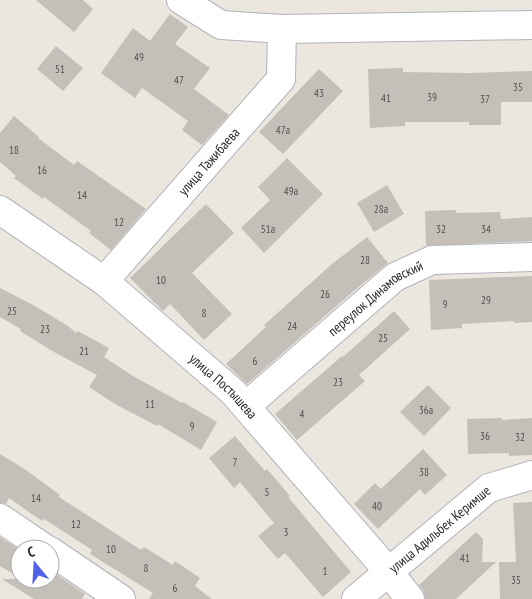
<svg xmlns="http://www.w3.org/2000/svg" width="532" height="599" font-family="'PT Sans Narrow',sans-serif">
<rect width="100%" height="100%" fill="#ebe6de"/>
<path fill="#c4c0b9" d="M36,0H83L93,9L74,32Z
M170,14L188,27L175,44L210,68L194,89L229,115L202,145L182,130L188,121L142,88L135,98L101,73L133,28L150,41Z
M56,46L83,68L63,91L37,69Z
M403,68V72L469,73L532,71V102H501V125H469V122H405V126L370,128L368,69Z
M319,69L343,91L283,154L259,132Z
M14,116L39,137L38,138L74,165L77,161L146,209L111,250L89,233L91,231L44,197L43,199L14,178L16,176L0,162V133Z
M287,158L323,194L264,253L241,228L270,200L258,187Z
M387,185L404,214L374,232L357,203Z
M206,204L234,233L192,273L232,314L204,340L170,304L163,311L130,278Z
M456,210V213L500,212L501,219L532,217V241L426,246L425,211Z
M367,237L388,263L356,289L247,384L226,364L266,327L264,325L332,264Z
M532,276V322L514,323V321L462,324V328L431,330L429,280Z
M0,288L35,306L68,326L76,333L78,331L109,348L104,357L133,376L182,403L183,402L217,422L201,450L158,424L157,426L115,404L89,387L97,375L54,352L20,331L21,329L0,317Z
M394,311L410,329L359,375L365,381L297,440L275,414L342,356L343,357Z
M428,385L451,408L424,436L400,412Z
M502,418V420L532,418V455L509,456V453L468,454L467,419Z
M235,436L265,471L267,469L290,496L288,497L351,572L323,597L285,553L278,559L258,536L274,523L240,482L234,488L209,458Z
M423,449L447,475L425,495L420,489L378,529L354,504L375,483L381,489Z
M0,454L26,470L60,495L59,497L141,550L144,547L173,565L175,561L200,578L195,586L212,599H149L153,593L90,554L92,550L44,519L42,521L9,498L6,504L0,503Z
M532,502V599H500L499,562H516L513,503Z
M476,532L483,539L482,562H496L456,599H425L423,590L419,585Z
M0,537L20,550V578L0,566Z
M50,570L85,594L82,599H34L2,579H50Z"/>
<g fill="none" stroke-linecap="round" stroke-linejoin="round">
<g stroke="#b1b3bc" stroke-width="30">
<g id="minor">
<path d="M181,0L221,25L282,29L532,25"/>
<path id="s1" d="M0,210L104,281L233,392L389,572L410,599"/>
<path id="s2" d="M104,281L281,79L282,29"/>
<path id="s3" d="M246,406L395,277L432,260L532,257"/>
<path d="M0,518L46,549"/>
<path d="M50,551L121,599"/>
<path id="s4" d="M356,599L489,488L532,475"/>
</g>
</g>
<use href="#minor" stroke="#fff" stroke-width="28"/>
</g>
<g text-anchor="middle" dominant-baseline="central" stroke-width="4" stroke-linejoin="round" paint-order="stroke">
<g font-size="11" fill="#50504e">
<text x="139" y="57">49</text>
<text x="60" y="69">51</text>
<text x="179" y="80">47</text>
<text x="518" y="87">35</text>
<text x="319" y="93">43</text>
<text x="432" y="97">39</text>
<text x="386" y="98">41</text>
<text x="485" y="99">37</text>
<text x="283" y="130">47а</text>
<text x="14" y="150">18</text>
<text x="42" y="170">16</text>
<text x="291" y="191">49а</text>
<text x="82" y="195">14</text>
<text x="381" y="209">28а</text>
<text x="119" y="222">12</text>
<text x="268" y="229">51а</text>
<text x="441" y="229">32</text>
<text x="486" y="229">34</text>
<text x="365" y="260">28</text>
<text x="161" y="280">10</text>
<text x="325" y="294">26</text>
<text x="486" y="300">29</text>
<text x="445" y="304">9</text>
<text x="12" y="311">25</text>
<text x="204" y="313">8</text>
<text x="292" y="326">24</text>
<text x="45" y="329">23</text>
<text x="383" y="338">25</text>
<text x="84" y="351">21</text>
<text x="255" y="361">6</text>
<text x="338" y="382">23</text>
<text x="150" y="404">11</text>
<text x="426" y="410">36а</text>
<text x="302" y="414">4</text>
<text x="192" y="426">9</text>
<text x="485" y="436">36</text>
<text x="520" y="437">32</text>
<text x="235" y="462">7</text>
<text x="424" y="472">38</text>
<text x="267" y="492">5</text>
<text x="36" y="498">14</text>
<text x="377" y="506">40</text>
<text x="76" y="524">12</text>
<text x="286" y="532">3</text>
<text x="111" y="549">10</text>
<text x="465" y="558">41</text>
<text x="146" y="568">8</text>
<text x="325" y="571">1</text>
<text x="516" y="580">35</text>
<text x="175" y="588">6</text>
</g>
<g font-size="14" fill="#2a2a2a" stroke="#fff">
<text stroke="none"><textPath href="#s2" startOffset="159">улица Тажибаева</textPath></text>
<text stroke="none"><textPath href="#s3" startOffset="169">переулок Динамовский</textPath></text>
<text stroke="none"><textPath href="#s1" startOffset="285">улица Постышева</textPath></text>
<text stroke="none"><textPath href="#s4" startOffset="109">улица Адильбек Керимше</textPath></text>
</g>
</g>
<g transform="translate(35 564) rotate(342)"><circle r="24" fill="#ffffff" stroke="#aaaaaa"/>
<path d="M0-4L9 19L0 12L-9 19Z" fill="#4e61e8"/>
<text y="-8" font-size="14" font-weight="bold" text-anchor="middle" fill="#2a2a2a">С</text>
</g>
</svg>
